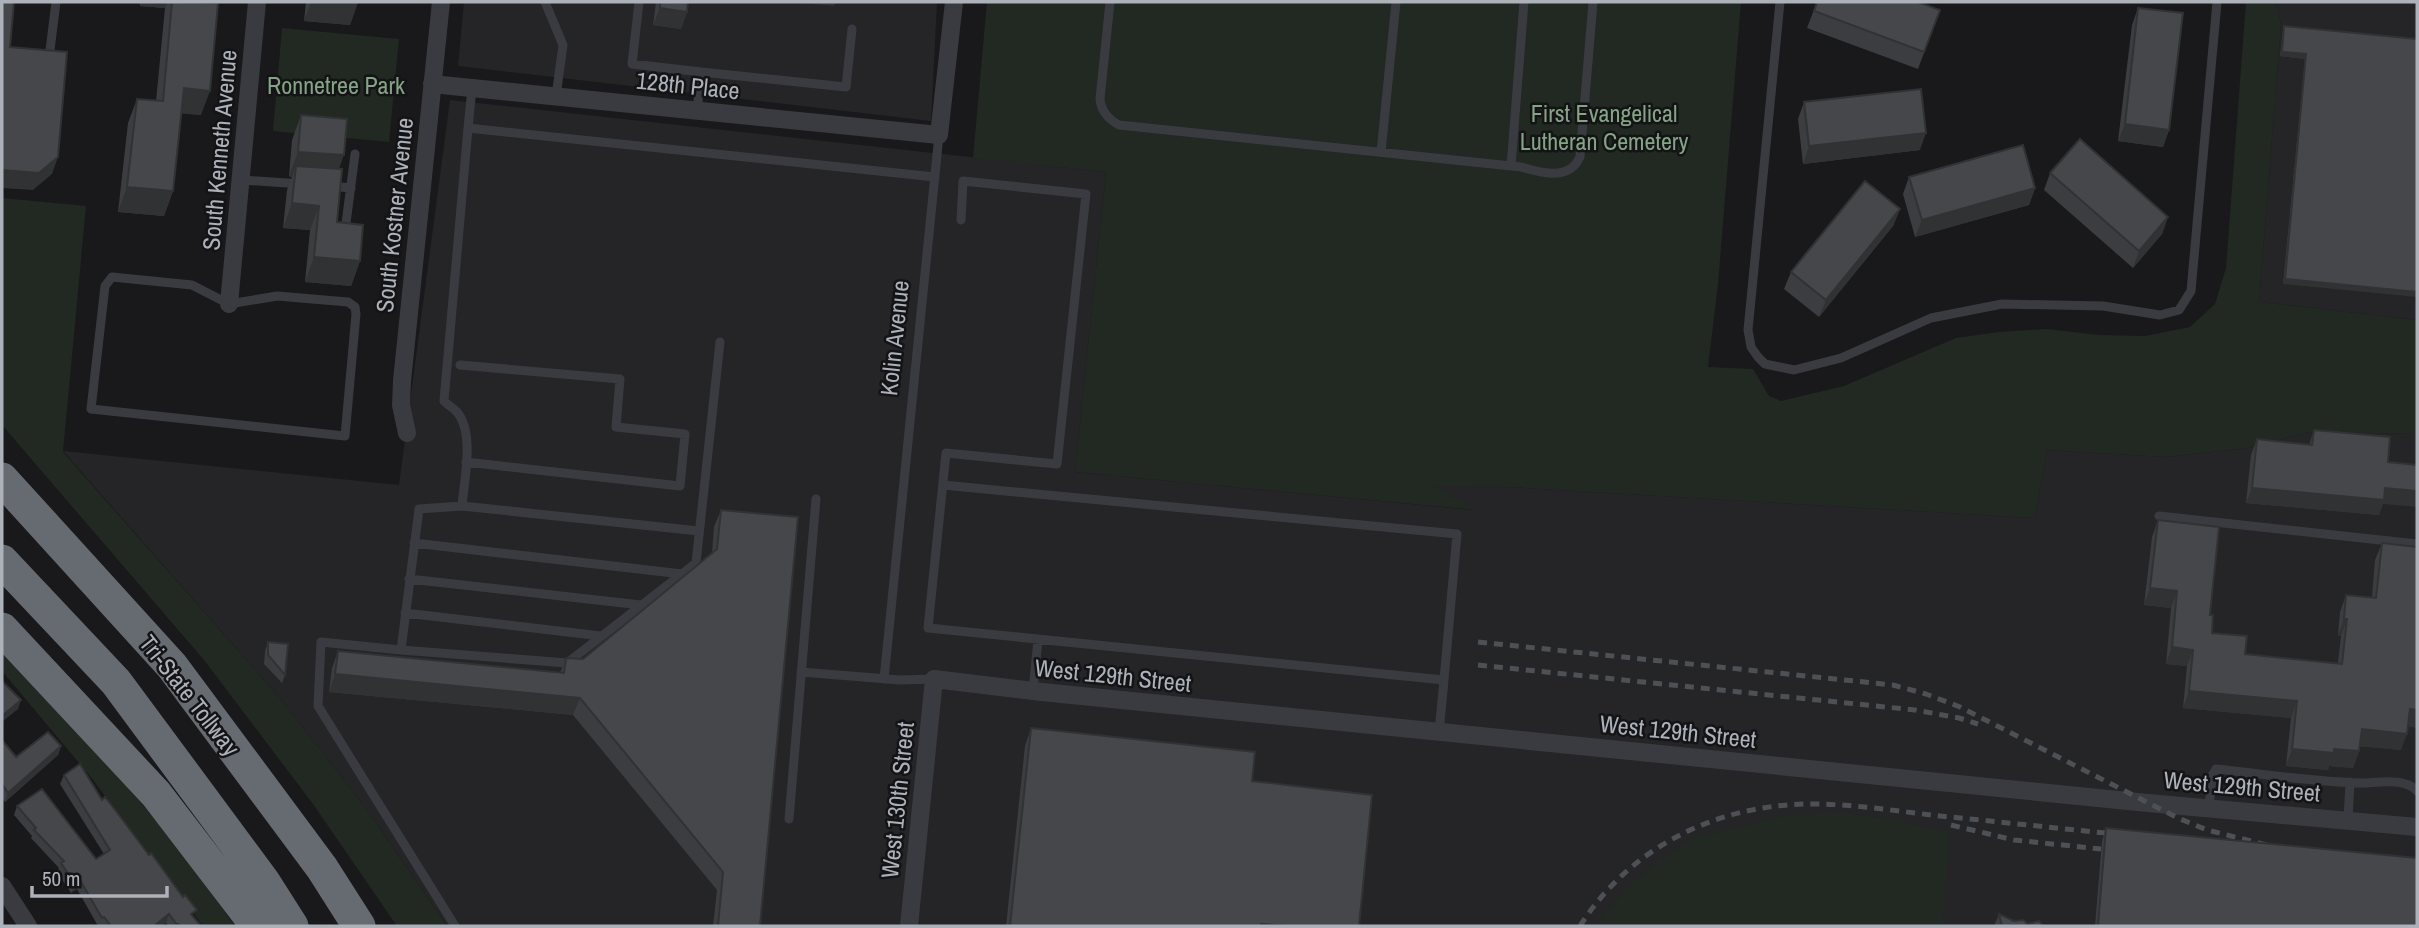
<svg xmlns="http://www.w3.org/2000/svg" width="2419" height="928" font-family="'Archivo Narrow',sans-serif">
<rect width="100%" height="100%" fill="#19191b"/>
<path fill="#252528" d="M464,2H937L931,121L458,66Z
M2276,2H2417V320L2259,302L2281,25Z
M450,100L1106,172L1075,472L1473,510L1431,485L1507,487L2035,518L2047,450L2165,457L2249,448L2309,432L2417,434V926H447L365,807L280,698L63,451L399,485Z"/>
<path fill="#212922" d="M987,2H1741L1718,284L1708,367L1753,369L1769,396L1781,401L1844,386L1956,338L1999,332L2047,329L2099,335L2145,336L2190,327L2215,304L2226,268L2246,2H2276L2281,25L2259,302L2417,320V434L2309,432L2249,448L2165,457L2047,450L2035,518L1507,487L1433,486L1476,510L1075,472L1106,172L973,158Z
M282,28L399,39L389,142L273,131Z
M2,198L86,206L63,452L280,698L365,807L447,926H397L313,804L204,660L2,425Z
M2,640L92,743L176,845L235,926H203L90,776L2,671Z
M1845,813L1894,820L1950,833L1942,926H1598L1602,917L1630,885L1661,860L1693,839L1787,815Z"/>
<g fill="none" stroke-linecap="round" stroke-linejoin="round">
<path stroke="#3a3b40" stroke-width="9" d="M545,2L563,45L556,96
M639,2L632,64L701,72L697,111
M1110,2L1100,99C1101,111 1108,119 1119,125L1521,167C1542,173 1569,181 1580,157L1593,2
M1780,2L1748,330L1751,347L1758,357L1765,364L1794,370L1841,358L1931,318L2002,304L2103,306L2160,315L2179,310L2191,291L2217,2
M49,58L56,2
M701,72L846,87L852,29
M468,128L472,88
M1381,152L1396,2
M1511,166L1524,2
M241,180L302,184
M330,186L351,188
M346,223L355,154
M112,277L192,285L229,304L277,296L348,302L355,307L356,314L345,436L91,409L105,286Z
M720,342L696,563L567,663L401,650L419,509L462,506C464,481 475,433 457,412C453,408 448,405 444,401L468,128L935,177
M460,365L620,379L616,427L685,434L680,486L466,462
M943,485L1457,534L1444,680L928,628L946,453L1057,464L1086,194L963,181L961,220
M462,506L699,531
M2159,516L2417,544
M414,543L682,574
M409,579L641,605
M405,613L601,636
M401,650L321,642L318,706L455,926
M801,672L900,680L934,679
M884,679L939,135
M1033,691L1038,639
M1439,732L1444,680
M2209,808L2212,776L2216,769C2264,774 2313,782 2361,783C2377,783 2406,777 2417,791
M789,819L816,499
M2348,820L2350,782"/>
<path stroke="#3a3b40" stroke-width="18" d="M432,84L939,135L954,2
M229,304L257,2
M407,433L401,405L402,381L441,2
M2,886L28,926
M909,926L934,679L1042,692L2148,803L2417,827"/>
<path stroke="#666a71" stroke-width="33" d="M2,479L172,666L322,868L359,926
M2,561L116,682L264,882L292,926
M2,629L156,794L257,926"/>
<path stroke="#4d5055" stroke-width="5" stroke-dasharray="9 7" stroke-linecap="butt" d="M1478,642L1893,685L1926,694L1960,707L2178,818L2207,830L2271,846
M1478,665L1915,710L1959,718L1978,724
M1951,825L2014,840L2101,849
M1580,926C1629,849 1712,807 1803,804C1849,803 1895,811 1940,816C2002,822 2063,829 2125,835"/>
</g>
<path fill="#3c3d40" d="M140,2H205L201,115L181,113L173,191L164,216L118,212L128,123L137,99L156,101L165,8L140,6Z
M306,2H358L350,25L304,21Z
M656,2H688L687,12L681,29L653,25Z
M1817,2L1940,10L1918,69L1807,28Z
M2138,8L2169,130L2163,147L2118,141L2132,25Z
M2284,26L2417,39L2283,284L2305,59L2280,56L2283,31Z
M1804,102L1920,150L1803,164L1798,119Z
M301,115L339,169L337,222L360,261L351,286L305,282L310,230L283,228L287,190L292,177L289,176L292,140Z
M2050,173L2168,217L2162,234L2133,268L2044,190Z
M1909,177L2035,188L2029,205L1915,237L1903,194Z
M1900,209L1893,226L1819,317L1784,289L1791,272Z
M2314,430L2383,504L2379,515L2246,503L2251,455L2257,439L2309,445Z
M721,510L760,926H713L717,890L573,715L329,692L332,668L338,651L560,673L566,658L583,659L712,553L714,527Z
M2158,520L2210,615L2212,633L2245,654L2338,663L2341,636H2338L2340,612L2346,595L2372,597L2375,560L2382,543L2408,727L2401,750L2360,746L2359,751L2353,768L2329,766L2328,770L2286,766L2291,718L2183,708L2187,666L2166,664L2171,608L2144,605L2152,537Z
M268,642L285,675L282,683L264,664L265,651Z
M1031,728L1252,781L1359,926H1006L1025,746Z
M2,740L16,757L61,746L58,755L5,802L2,798Z
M64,775L102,800L201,926H168L166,923L161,926H98L77,889L71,893L57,872L59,868L31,838L32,836L14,815L17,806L96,859L104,854L60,784Z
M2106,828L2417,926H2095L2102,841Z
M1999,914L2014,921L2043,926H1994Z"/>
<path fill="#313234" d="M141,2H167L165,8L140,6Z
M311,2H358L350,25L304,21Z
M789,2H836L834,6Z
M660,8L687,12L681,29L653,25Z
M2282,52L2306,54L2305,59L2280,56Z
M184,88L210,91L201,115L175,113Z
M2125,124L2169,130L2163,147L2118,141Z
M1926,133L1920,150L1803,164L1809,146Z
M298,152L344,155L335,180L296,166L292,177L289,176Z
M58,157L52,174L33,190L2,188V170Z
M127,187L173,191L164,216L118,212Z
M2035,188L2029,205L1915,237L1922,220Z
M292,203L319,206L310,230L283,228Z
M1900,209L1893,226L1819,317L1826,300Z
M2168,217L2162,234L2133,268L2139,251Z
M314,257L360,261L351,286L305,282Z
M2285,279L2417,292V297L2283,284Z
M2252,488H2385L2417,491V507L2383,504L2379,515L2246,503Z
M2150,588L2177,591L2171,608L2144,605Z
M2344,619H2347L2341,636H2338Z
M2172,647L2193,650L2187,666L2166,664Z
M335,674L580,698L573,715L329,692Z
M2189,691L2297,701L2291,718L2183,708Z
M21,700L18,709L2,722V716Z
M2410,709L2417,710V728L2404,726Z
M2362,729L2407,734L2401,750L2355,746Z
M61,746L58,755L5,802L8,793Z
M2292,749H2334L2359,751L2353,768L2329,766L2328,770L2286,766Z
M80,880L77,889L71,893L75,884Z
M169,914L166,923L161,926H154Z
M1261,924L1288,926H1260Z"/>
<path fill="#46474b" stroke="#313234" stroke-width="2" d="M2,2H14L10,47L67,52L58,157L39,173L2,170Z
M172,2L218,3L210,91L184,88L173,191L127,187L137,99L163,101Z
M660,2H688L687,12L660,8Z
M1817,2H1918L1940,10L1924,52L1814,11Z
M2138,8L2183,13L2169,130L2125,124Z
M2284,26L2417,39V292L2285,279L2306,54L2282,52Z
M1921,89L1926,133L1809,146L1804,102Z
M301,115L347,119L344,155L298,152Z
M2080,139L2168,217L2139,251L2050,173Z
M2023,145L2035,188L1922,220L1909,177Z
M296,166L342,169L337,222L363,225L360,261L314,257L319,206L292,203Z
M1865,181L1900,209L1826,300L1791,272Z
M2314,430L2390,437L2388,462L2417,465V491L2385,488L2384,500L2252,488L2257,439L2312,445Z
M721,510L798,517L760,926H718L723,872L580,698L335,674L338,651L564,673L566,658L583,659L717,549Z
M2158,520L2219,527L2210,615H2213L2212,633L2247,636L2245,654L2342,664L2347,619H2344L2346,595L2376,598L2382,543L2417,547V710L2410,709L2407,734L2362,729L2359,751L2334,749V753L2292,749L2297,701L2189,691L2193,650L2172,647L2177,591L2150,588Z
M268,642L288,644L285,675L268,655Z
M2,681L21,700L2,716Z
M1031,728L1255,752L1252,781L1372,795L1359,926H1288L1261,924L1260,926H1010Z
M48,732L61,746L8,793L2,784V740L16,757Z
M80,764L102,800L105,797L116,811L149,855L151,853L183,897L185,895L197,910L191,914L201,926H180L178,924L177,925L169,914L154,926H111L104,917L102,918L80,880L75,884L61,863L64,861L34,830L36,828L17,806L42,789L96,859L110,850L64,775Z
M2106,828L2417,858V926H2098Z
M1999,914L2014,921L2023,920L2028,924L2039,921L2043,926H2002Z"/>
<g text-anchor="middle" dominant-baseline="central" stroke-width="5" stroke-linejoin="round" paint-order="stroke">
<g font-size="24" fill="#84a485" stroke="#141416">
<text x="336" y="85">Ronnetree Park</text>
<text x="1604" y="113">First Evangelical<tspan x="1604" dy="28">Lutheran Cemetery</tspan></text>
</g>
<g font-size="24" fill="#acb1ba" stroke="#141416">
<text transform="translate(688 85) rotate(6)">128th Place</text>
<text transform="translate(219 150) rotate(-85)">South Kenneth Avenue</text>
<text transform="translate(394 215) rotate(-84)">South Kostner Avenue</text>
<text transform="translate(894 338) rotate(-84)">Kolin Avenue</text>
<text transform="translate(1113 675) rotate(6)">West 129th Street</text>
<text transform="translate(190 695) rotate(52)">Tri-State Tollway</text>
<text transform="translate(1678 731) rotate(6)">West 129th Street</text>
<text transform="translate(2242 786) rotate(5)">West 129th Street</text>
<text transform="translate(897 800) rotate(-84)">West 130th Street</text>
</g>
</g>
<rect width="2419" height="928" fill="none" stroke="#acb1ba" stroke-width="7"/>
<path d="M32 886v10h135v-10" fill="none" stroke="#acb1ba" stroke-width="3.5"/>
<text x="42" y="886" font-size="21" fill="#acb1ba" stroke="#141416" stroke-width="5" paint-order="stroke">50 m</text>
</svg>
